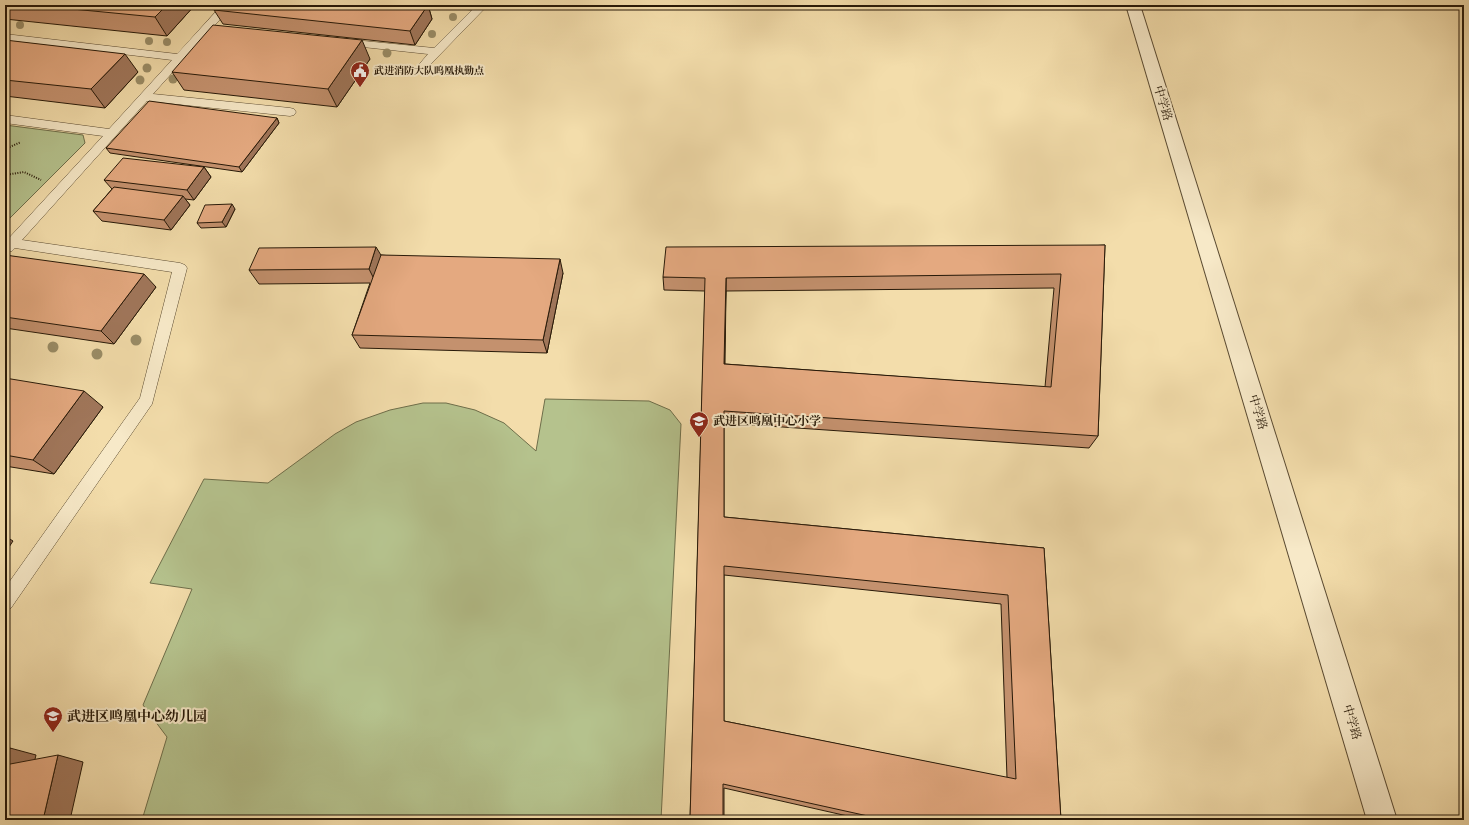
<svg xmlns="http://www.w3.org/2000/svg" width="1469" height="825" font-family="'IM FELL French Canon','Noto Serif SC',serif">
<rect width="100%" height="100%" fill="#f3ddab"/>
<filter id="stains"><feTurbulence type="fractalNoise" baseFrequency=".005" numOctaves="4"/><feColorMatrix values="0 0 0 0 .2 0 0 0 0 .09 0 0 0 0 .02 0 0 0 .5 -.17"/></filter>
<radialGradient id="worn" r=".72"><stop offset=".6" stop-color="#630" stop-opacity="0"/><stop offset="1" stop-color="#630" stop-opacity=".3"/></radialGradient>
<path fill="#b5c28d" stroke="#6e6e4a" d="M5,125L83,135L85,143L5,223Z
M545,399L649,401L670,410L681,424L661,820H142L167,737L143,705L192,589L150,583L204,479L268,483L335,434L356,422L390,410L423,403H446L475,410L504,423L536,451Z"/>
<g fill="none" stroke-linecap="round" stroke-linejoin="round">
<g stroke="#5a4a31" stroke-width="1">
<path id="lane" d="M222,5H233L153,94L290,108L294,109L296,112L294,115L290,116L147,101L22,240L180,263L185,265L187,268L152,404L11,608L5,610V588L140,398L172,272L15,248L12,251L5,252V237L9,238L103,136L5,123V115L109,129L172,60L5,40V34L177,54Z
M447,5H488L425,70H417L416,68L428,54L344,45L339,42L344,39L434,48L472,10L452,8Z"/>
</g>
<g stroke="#5a4a31" stroke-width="2">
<path id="street" d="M1126,5H1140L1397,820H1367Z"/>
</g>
<path stroke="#271908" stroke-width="2" stroke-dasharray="1 1.5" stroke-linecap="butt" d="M5,149L21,142
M5,175L24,172L41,180"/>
<use href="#lane" fill="#f7e9c8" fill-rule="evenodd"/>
<use href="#street" fill="#f7e9c8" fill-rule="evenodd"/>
</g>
<g fill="#9a8d67">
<circle cx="453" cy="17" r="4"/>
<circle cx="20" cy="25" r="4"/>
<circle cx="432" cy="34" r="4"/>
<circle cx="149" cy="41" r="4"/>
<circle cx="167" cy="42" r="4"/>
<circle cx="387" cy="53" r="4.5"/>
<circle cx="147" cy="68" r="4.5"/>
<circle cx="173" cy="79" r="4.5"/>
<circle cx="140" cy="80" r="4.5"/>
<circle cx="136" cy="340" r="5.5"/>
<circle cx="53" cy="347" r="5.5"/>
<circle cx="97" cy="354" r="5.5"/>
</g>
<path fill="#c4916e" stroke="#271908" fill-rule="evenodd" d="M5,5H195L167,36L5,19Z
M428,5L432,19L415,45L223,24L214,10Z
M5,40L138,72L105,108L5,96Z
M370,59L337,107L184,90L172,72Z
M277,118L279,123L242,172L110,153L106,148Z
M204,167L211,177L194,200L185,199L190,205L171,230L102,221L93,211L112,189L104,180Z
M235,209L226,227L201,228L197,223Z
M1105,245L1098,436L1089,448L724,423V517L1044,548L1061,820H865L724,788V820H690L705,291L664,290L663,277ZM1054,288L1045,387L725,364L726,291ZM724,575L1001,604L1007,778L724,721Z
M5,255L156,287L114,344L5,328Z
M381,255L563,273L547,353L360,348L352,335L370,283L259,284L249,270Z
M5,378L103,407L54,474L5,466Z"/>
<path fill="#a0765a" stroke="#271908" d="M167,5H195L167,36L155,17Z
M428,5L432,19L415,45L410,31Z
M362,40L370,59L337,107L328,89Z
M125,54L138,72L105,108L91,89Z
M277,118L279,123L242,172L239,167Z
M204,167L211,177L194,200L187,190Z
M183,196L190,205L171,230L164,220Z
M232,204L235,209L226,227L222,222Z
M376,247L384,260L376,283L369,269Z
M560,259L563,273L547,353L543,340Z
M144,274L156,287L114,344L101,331Z
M726,278V291L724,376V364Z
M84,391L103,407L54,474L33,460Z
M5,536L13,541L5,553Z
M10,748L36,755L32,772L5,765Z
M58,755L83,762L70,820H43Z"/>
<path fill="#e4a980" stroke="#271908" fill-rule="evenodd" d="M31,5H167L155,17Z
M219,5H428L410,31L214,10Z
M213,25L362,40L328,89L172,72Z
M5,40L125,54L91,89L5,80Z
M149,101L277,118L239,167L106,148Z
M123,158L204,167L187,190L104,180Z
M114,187L183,196L164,220L93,211Z
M232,204L222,222L197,223L205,205Z
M1105,245L1098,436L724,411V517L1044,548L1061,820H886L723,784V820H690L705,278L663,277L666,247ZM1061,274L1051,387L724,364L726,278ZM724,566L1008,595L1016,779L724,721Z
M376,247L369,269L249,270L259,248Z
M5,255L144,274L101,331L5,317Z
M381,255L560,259L543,340L352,335Z
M5,378L84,391L33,460L5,455Z
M10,748L5,765L58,755L43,820H5V749Z"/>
<defs>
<g id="civic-pin" transform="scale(1)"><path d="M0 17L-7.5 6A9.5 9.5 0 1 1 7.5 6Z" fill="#8f2418" stroke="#f7e9c8"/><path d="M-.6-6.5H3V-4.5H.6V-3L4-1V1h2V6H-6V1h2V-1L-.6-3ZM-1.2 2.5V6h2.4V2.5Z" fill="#fff"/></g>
<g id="school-pin" transform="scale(1)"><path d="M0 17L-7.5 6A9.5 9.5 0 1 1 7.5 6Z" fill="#8f2418" stroke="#f7e9c8"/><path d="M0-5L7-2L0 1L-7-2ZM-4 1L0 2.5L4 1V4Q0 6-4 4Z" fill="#fff"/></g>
</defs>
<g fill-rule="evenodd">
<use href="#civic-pin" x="360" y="71"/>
<use href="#school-pin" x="699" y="421"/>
<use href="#school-pin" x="53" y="716"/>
</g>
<g text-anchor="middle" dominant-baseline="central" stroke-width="4" stroke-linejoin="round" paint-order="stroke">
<g font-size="10" font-weight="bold" fill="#271908" stroke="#f7e9c8" text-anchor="start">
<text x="374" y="71">武进消防大队呜凰执勤点</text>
</g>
<g font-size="12" fill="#271908" stroke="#f7e9c8">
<text transform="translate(1163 103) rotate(73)">中学路</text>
<text transform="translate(1258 412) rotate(73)">中学路</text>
<text transform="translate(1352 722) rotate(73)">中学路</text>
</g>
<g font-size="12" font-weight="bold" fill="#271908" stroke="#f7e9c8" text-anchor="start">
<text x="713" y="421">武进区鸣凰中心小学</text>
</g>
<g font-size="14" font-weight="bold" fill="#271908" stroke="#f7e9c8" text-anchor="start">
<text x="67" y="716">武进区鸣凰中心幼儿园</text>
</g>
</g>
<rect width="1469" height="825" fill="none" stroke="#f3ddab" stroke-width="20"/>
<rect x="6" y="6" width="1457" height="813" fill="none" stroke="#271908" stroke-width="2"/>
<rect x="10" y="10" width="1449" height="805" fill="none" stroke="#271908"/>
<rect width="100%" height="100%" filter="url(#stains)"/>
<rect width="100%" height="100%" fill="url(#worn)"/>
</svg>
